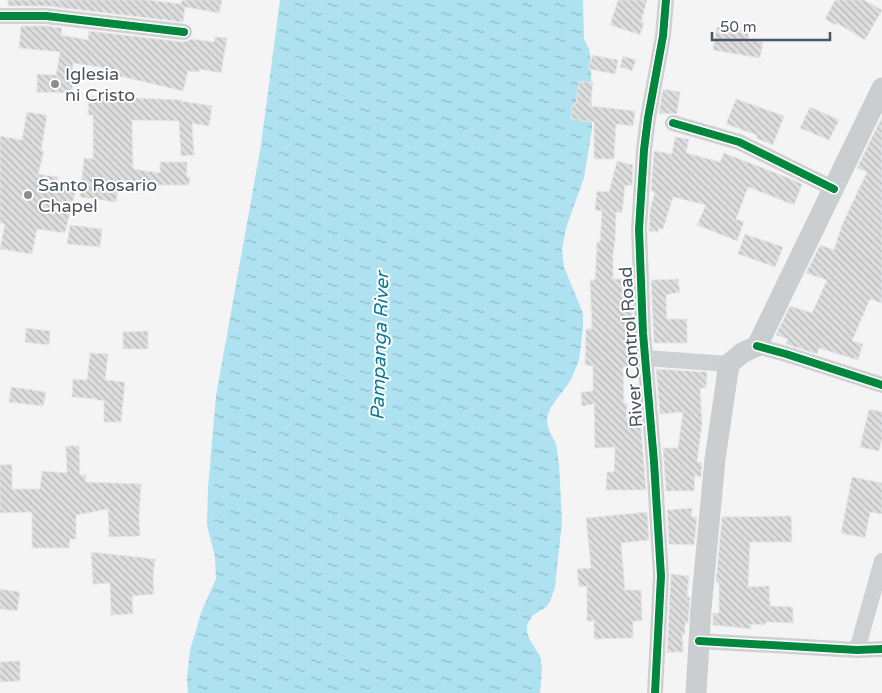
<svg xmlns="http://www.w3.org/2000/svg" width="882" height="693" font-family="'Varela Round',sans-serif">
<defs>
<pattern id="water-ripples" width="26" height="14" patternUnits="userSpaceOnUse" patternTransform="scale(1.25)"><rect width="26" height="14" fill="#aee2f0"/><path d="M2 4q2-2 4 0t4 0M15 11q2-2 4 0t4 0" fill="none" stroke="#90bac6"/></pattern>
<pattern id="building-back-hatch" width="6" height="6" patternUnits="userSpaceOnUse" patternTransform="scale(1.25)"><rect width="6" height="6" fill="#ddddde"/><path d="M-1 5l2 2M0 0l6 6M5-1l2 2" fill="none" stroke="#b5b6b7"/></pattern>
</defs>
<rect width="100%" height="100%" fill="#f4f4f4"/>
<path fill="url(#water-ripples)" d="M280,0H583L584,39L589,49L591,63L592,129L584,178L566,228L562,250L564,267L583,313V328L579,360L571,380L551,407L547,417L548,428L556,444L559,464L562,522L555,587L550,602L546,607L532,616L527,625V633L530,640L540,656L542,668L540,693H188L187,678L190,650L202,610L216,579L215,557L207,525L208,488L216,396L261,145Z"/>
<path fill="url(#building-back-hatch)" stroke="#e5e6e7" d="M8,0H148L181,4L182,0H222L219,13L185,7L183,22L47,6H8Z
M618,0H647L641,22L644,23L640,35L610,25Z
M835,0H864L882,10L865,40L837,23L836,25L825,19Z
M21,26H45L62,28L61,35L88,40L89,31L183,42L188,41L191,39L214,42L215,37L227,38L221,73L199,69V72L188,71L183,91L111,74L112,69L73,63L72,93L37,92V74L56,75L60,52L19,48Z
M717,27L749,32L748,39L763,42L760,58L713,50Z
M592,55L618,60L615,74L589,69Z
M623,56L636,60L632,71L620,67Z
M579,81L593,83L590,106L635,111L633,126L616,124L614,159H594V122L571,119L573,104H576Z
M663,89L680,92L677,114L671,113L669,114L659,113Z
M89,96L181,100V101L212,106L209,126L192,123L194,155L181,156L179,121L132,120L133,169L160,173V162H187V177H190L189,185H151V188L119,184L116,202L80,197L84,158L93,159V115H88Z
M736,99L784,116L773,145L756,138L757,135L726,124Z
M810,107L839,120L829,140L800,128Z
M27,112L47,115L41,151H44L38,174L58,177L57,184L76,189L65,233L37,229L32,254L0,249L5,224L0,223V136L22,140Z
M882,117V303L870,299L852,341L863,344L858,360L819,348L817,354L786,344L788,339L776,335L790,306L812,313L827,280L806,273L820,245L834,250L842,225L867,172L857,168Z
M675,137L689,139L686,153L720,162L724,153L791,179L802,184L794,205L748,187L736,219L744,222L737,241L697,225L706,205L673,197L663,229L658,228V232L649,231L650,210L655,192L651,191L654,151L672,154Z
M617,161L633,165L632,186L625,185L622,213L616,212L615,241L613,254V279H630L631,280L633,335L632,367H623L624,403L627,404L626,418L640,417L646,490H606L607,472H614L615,447L595,448L594,404L582,406L581,392L593,391V366L585,365L586,329H592L590,280H595L597,242H600L602,211L595,210L597,191L609,192Z
M70,225L102,229L100,247L67,244Z
M745,234L783,247L775,267L738,254Z
M678,279L680,292L666,295L667,319H687V343H654L651,280Z
M26,328L50,331L49,345L25,342Z
M148,331V349H123V332Z
M90,353L108,354L105,380L125,382L121,422H104V401L97,400V399L72,397L73,379L87,380Z
M656,369L707,372L706,388H700L702,424L697,462L702,463L701,477L695,475L694,491H666L663,448H678L683,412L660,414Z
M11,387L46,392L43,406L9,402Z
M869,409L882,412V439L879,451L860,447Z
M66,446H79L80,475H86L85,482L141,484L139,518L140,536L109,537L108,509L76,515V539H70L69,548H32V512L0,513V465L12,464V489H40L42,471L67,473Z
M852,477L882,483V514L870,512L865,538L841,533Z
M692,508L691,517H697L694,545L669,544L667,510Z
M647,512L649,540L621,543L625,590H641L642,621H633V638L594,639V621H587V586L579,587L577,569L591,568L586,518Z
M791,516L792,542H750L748,587L769,586L770,606L793,607V623L766,622L765,625L751,624V629L713,625V613H719V583L716,582L722,517Z
M91,552L155,559L153,576L154,594L132,596L133,614L111,615L110,583L93,584Z
M671,574L689,576L687,597H690L688,623H685V634H682L683,652H667Z
M0,589L20,592L17,611L0,609Z
M20,661V681L0,682V662Z"/>
<g fill="none" stroke-linecap="round" stroke-linejoin="round">
<path stroke="#ced0d2" stroke-width="16" d="M0,16H46L184,32
M673,123L739,142L834,189
M757,346L786,354L882,385
M645,358L729,364
M699,641L857,650L882,649
M857,650L882,561
M655,693L661,576L654,462L643,333L639,229L644,150L648,118L663,36L666,0"/>
<path stroke="#caced1" stroke-width="21" d="M696,693L701,609L715,459L729,364L742,353L757,346L882,88"/>
<g stroke="#fff" stroke-width="11">
<path id="cycleway" d="M0,16H46L184,32
M673,123L739,142L834,189
M757,346L786,354L882,385
M699,641L857,650L882,649
M655,693L661,576L654,462L643,333L639,229L644,150L648,118L663,36L666,0"/>
</g>
<use href="#cycleway" stroke="#00873e" stroke-width="8"/>
</g>
<g fill="#868d94" stroke="#fff" stroke-width="2">
<circle cx="55" cy="84" r="5"/>
<circle cx="28" cy="195" r="5"/>
</g>
<g text-anchor="middle" dominant-baseline="central" stroke-width="4" stroke-linejoin="round" paint-order="stroke">
<g font-size="18" fill="#4a5661" stroke="#fff" text-anchor="start">
<text x="65" y="74">Iglesia<tspan x="65" dy="21">ni Cristo</tspan></text>
<text x="38" y="185">Santo Rosario<tspan x="38" dy="21">Chapel</tspan></text>
</g>
<g font-size="18" fill="#4a5661" stroke="#fff">
<text transform="translate(631 347) rotate(-94)">River Control Road</text>
</g>
<g font-size="19" font-style="italic" fill="#0c7c9b" stroke="#fff">
<text transform="translate(380 346) rotate(-88)">Pampanga River</text>
</g>
</g>
<path d="M712 32v8h118v-8" fill="none" stroke="#4a5661" stroke-width="2.5"/>
<text x="720" y="32" font-size="15" fill="#4a5661" stroke="#ffffff" stroke-width="4" paint-order="stroke">50 m</text>
</svg>
